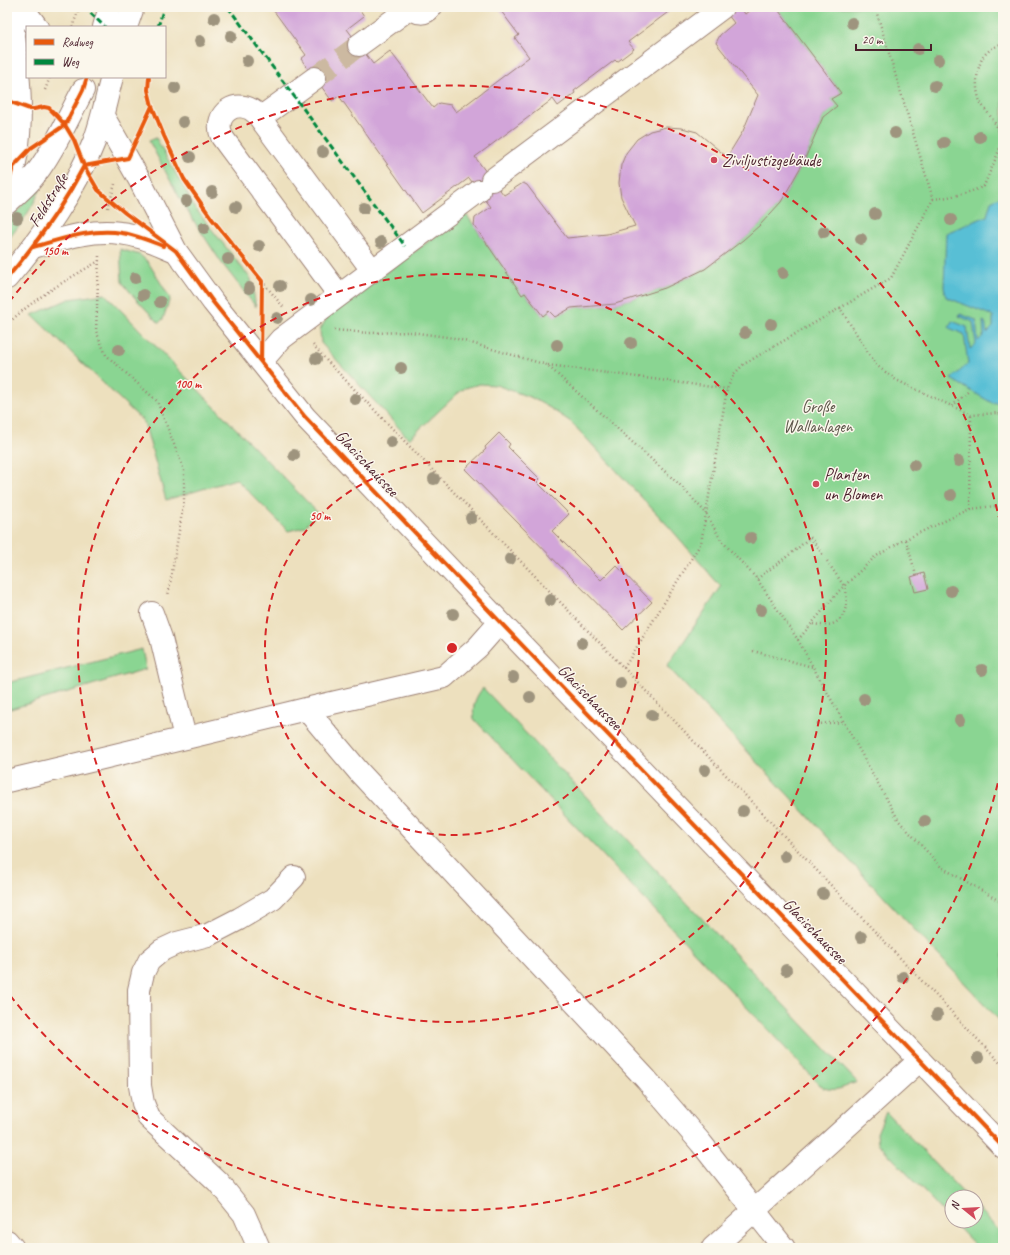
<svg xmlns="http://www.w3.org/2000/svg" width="1010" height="1255" font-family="Caveat,sans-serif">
<rect width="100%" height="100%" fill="#fbf7ec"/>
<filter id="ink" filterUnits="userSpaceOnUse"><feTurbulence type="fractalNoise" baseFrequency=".025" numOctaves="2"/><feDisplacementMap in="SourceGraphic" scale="8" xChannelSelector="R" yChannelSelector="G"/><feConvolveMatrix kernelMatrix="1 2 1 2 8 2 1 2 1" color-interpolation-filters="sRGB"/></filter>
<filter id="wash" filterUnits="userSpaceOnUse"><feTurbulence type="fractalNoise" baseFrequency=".012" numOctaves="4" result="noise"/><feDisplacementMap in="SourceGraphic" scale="16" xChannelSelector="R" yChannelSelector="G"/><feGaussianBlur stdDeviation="0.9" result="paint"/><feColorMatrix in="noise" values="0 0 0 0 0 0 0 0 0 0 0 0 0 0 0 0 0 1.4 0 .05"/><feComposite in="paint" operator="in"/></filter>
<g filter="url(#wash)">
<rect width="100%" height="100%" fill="#ede0be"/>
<path fill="#8ad592" stroke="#6a7a5e" d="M776,7H1003V1024L667,666L721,587L671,529L571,422L550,408L532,398L496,385L480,384L465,388L457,394L409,439L321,343L320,330L329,314L466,214L522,294L525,293L543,316L549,311L555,317L571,308L615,304L665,288L705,269L743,240L760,225L781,202L803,163L823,117L836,106L831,99L841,93Z
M156,138L195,208L251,279L256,307L221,262L184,206L149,141Z
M36,188L40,190C32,209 20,225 7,241V224Z
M120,249L140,255L148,262L170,298L163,319L159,323L136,299L122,282Z
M105,294L318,513L304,527L288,531L236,479L166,500L144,422L32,315L69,299Z
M142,649L146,669L7,710V683Z
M483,688L857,1082C843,1087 839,1092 823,1088L474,719C472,707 475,697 483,688Z
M886,1112L967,1197H952V1221L878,1143L877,1133Z
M976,1206L1003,1235V1248H978L952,1221H976Z"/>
<path fill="#58bfd5" stroke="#516f80" d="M1003,195V402L992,403L951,379L968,364L964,334L949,328L952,321L967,327L970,349L976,344L973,322L959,316L960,314L976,320L978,341L984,335L983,321L985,322L987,333L993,327V316L946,297L944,287L946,233L987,216L991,201Z"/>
<g id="blocks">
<path fill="#d2a5d9" d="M271,7H358L364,16L347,29L373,64L390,51L433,108L439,103L451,105L456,112L529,57L515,38L519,35L498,7H590L592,10L595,7H675L628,42L634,49L617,62L615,60L574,91L575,93L558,106L553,99L475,157L492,180L504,195L523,183L527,185L567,238L607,234L635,226L621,197L619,183L621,165L626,153L637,139L650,131L666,127L682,128L697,132L727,157L743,131L758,95L716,43L720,35L734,23L722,7H740L745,14L754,7H776L841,93L831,99L837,106L823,117L803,163L781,202L760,225L743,240L705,269L665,288L615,304L571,308L555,317L549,311L543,316L525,293L522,295L474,225L475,218L491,207L469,178L422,213L339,96L332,101L301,59L306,55Z
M499,433L510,444L508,447L540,479L537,482L569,514L552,531L601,580L616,565L652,602L623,630L465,469L486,449L485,447Z
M924,573L928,589L915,592L911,577Z"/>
</g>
</g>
<g filter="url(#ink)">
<use href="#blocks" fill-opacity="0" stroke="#9c8074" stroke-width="1"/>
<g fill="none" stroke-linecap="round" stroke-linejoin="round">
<path stroke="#ccb9a1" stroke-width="22" stroke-dasharray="22 11" stroke-linecap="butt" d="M315,78L359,45"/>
<g stroke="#9c8074" stroke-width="24">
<path id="minor" d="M410,7C417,14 425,15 431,7
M104,27L110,7
M359,45L410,8
M103,116L139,179L176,251L213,302L305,417L500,622L1003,1147
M260,118L315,78
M492,180L722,8
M33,247C62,239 90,229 120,233C140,235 158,244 176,251
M339,295L222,137C212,113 238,96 257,114L372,270
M261,362L281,339L479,191
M152,613L161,638L185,738
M306,709L444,677L478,647L500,622
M7,781L306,709L360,773L646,1079L701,1143L784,1248
M7,1241L13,1248
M259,1248L244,1214L218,1182L149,1118L143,1103L140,1086L139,990L143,973L149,961L162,950L177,943L208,935L239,919L273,899L294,877
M713,1248L920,1060"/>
</g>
<g stroke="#9c8074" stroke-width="24">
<path id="major" d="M22,7L37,27
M126,27L133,7
M7,188C29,136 18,62 10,7
M7,203C14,196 23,189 30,181C51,157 68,118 83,90
M7,278C42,237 74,193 94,142C102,121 106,99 112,77"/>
</g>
<path stroke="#9c8074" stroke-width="2.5" stroke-dasharray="1 3" stroke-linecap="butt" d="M875,7L933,199L891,278L840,308L876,365L896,380L971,415L997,413L1003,414
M72,27L80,7
M45,90L50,77
M933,199C951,197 967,194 984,186C987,178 1001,148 1001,143C1001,128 990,116 982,105C974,92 976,69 983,57C988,50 996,46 1003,43
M108,208L115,184
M99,256L96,331L106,355L157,401L184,470V501L168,596
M262,281L284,308
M7,325C31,300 68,279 99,261
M334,330L369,333L411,332L454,338L547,365L681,486L706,513L721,540L757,579L798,640L899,821L941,867L1003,903
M313,345L327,361L624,668L1003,1066
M548,365L727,389
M952,406L970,390
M970,509L971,415
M906,540L916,575
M827,561L844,586
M757,579L797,549L810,537L823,555
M813,624C819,625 826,626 832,624C848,619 848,598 845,585
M798,640L839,591L875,557L902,541L970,509L995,506L1003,507
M753,651L813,667
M624,668L701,543L727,389L734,374L744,364L840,308
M817,724L844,722"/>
<use href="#minor" stroke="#fff" stroke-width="22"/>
<use href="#major" stroke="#fff" stroke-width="22"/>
<path stroke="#00873e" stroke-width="3" stroke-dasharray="6 3" stroke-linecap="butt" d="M84,7L105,27
M228,7L405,246
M158,27L164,7"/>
<g stroke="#fbf7ec" stroke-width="6">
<path id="cycleway" d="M7,99L11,102L30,109H34L44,107L49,108L57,116L65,125L74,140L84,166L98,190L125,213L176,251L213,302L305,417L500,622L1003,1147
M152,106L164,136L184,179L212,219L262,281L261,362
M7,188L13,167L31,148L65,125L83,90L87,77
M33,247C62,239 92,228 122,233C136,235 150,241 163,246
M7,278C37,243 62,208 84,166L128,158L152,106L148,90L149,77"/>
</g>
<use href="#cycleway" stroke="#e8590c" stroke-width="4"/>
</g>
<g fill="#9e947e">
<circle cx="214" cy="18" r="6"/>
<circle cx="852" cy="23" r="6"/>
<circle cx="231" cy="36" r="6"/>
<circle cx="200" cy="41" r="6"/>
<circle cx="918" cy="49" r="6"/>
<circle cx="938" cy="60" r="6"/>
<circle cx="247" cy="61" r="6"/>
<circle cx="935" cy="86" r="6"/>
<circle cx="175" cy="88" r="6"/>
<circle cx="183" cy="122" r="6"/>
<circle cx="895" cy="133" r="6"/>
<circle cx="980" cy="137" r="6"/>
<circle cx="944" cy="143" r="6"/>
<circle cx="323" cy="152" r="6"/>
<circle cx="190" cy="157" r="6"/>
<circle cx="212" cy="192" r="6"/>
<circle cx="186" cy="201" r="6"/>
<circle cx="236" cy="207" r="6"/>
<circle cx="364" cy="208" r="6"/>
<circle cx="875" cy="214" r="6"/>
<circle cx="17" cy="218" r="6"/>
<circle cx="951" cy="220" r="6"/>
<circle cx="204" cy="228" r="6"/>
<circle cx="824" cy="232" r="6"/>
<circle cx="861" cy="239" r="6"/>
<circle cx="381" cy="242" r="6"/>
<circle cx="259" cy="246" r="6"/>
<circle cx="228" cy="259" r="6"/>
<circle cx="783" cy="273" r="6"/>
<circle cx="135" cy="278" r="6"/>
<circle cx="280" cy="286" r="6"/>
<circle cx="249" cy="288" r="6"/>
<circle cx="143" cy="295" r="6"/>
<circle cx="311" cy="300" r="6"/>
<circle cx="160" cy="302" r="6"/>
<circle cx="277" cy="318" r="6"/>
<circle cx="771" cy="324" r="6"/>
<circle cx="745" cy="333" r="6"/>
<circle cx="631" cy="343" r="6"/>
<circle cx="557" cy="345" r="6"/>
<circle cx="119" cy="350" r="6"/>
<circle cx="316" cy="359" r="6"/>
<circle cx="401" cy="368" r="6"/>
<circle cx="355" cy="399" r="6"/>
<circle cx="391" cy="442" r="6"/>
<circle cx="294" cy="455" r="6"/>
<circle cx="959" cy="461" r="6"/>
<circle cx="914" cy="465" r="6"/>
<circle cx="434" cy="479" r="6"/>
<circle cx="951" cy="495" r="6"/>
<circle cx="471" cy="518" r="6"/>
<circle cx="751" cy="538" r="6"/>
<circle cx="510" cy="559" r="6"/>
<circle cx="951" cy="591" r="6"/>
<circle cx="550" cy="600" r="6"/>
<circle cx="761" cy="610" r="6"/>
<circle cx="453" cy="614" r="6"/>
<circle cx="582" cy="643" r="6"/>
<circle cx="982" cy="670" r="6"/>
<circle cx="513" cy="677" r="6"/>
<circle cx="620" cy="683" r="6"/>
<circle cx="530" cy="697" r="6"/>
<circle cx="864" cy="699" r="6"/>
<circle cx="652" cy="715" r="6"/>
<circle cx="960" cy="720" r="6"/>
<circle cx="705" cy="770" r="6"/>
<circle cx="743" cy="811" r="6"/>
<circle cx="925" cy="821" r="6"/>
<circle cx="785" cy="856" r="6"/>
<circle cx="823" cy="894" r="6"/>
<circle cx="861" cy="937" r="6"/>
<circle cx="786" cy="970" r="6"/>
<circle cx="903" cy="977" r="6"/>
<circle cx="937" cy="1015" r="6"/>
<circle cx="978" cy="1058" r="6"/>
</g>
</g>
<g fill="none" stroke="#d62828" stroke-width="2" stroke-dasharray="7 5">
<circle cx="452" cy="648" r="187"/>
<circle cx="452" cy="648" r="374"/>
<path d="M1003 760A562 562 0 0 1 9 994M9 302A562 562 0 0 1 1003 536"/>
</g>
<g fill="#d1495b" stroke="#fbf7ec" stroke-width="1.5">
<circle cx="714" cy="160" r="4"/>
<circle cx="816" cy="484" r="4"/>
</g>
<g text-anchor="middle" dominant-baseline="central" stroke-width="3" stroke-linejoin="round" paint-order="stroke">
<g font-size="17" fill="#4a1f2b" stroke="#fbf7ec" text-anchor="start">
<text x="722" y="160">Ziviljustizgebäude</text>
<text x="824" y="474">Planten<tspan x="824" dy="20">un Blomen</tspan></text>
</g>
<g font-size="17" fill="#4a1f2b" stroke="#fbf7ec">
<text transform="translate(48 200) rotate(-58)">Feldstraße</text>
<text transform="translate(367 463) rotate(47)">Glacischaussee</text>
<text transform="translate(590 697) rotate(46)">Glacischaussee</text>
<text transform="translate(815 931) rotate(46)">Glacischaussee</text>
</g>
<g font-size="17" fill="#5d564a" stroke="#fbf7ec">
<text x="818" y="406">Große<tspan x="818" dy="20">Wallanlagen</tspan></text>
</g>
</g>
<circle cx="452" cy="648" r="6" fill="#d62828" stroke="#fbf7ec" stroke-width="2"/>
<g font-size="12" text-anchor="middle" font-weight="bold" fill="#d62828" stroke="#fbf7ec" stroke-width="3" stroke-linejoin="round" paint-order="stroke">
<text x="55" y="255">150 m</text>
<text x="188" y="388">100 m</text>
<text x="320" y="520">50 m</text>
</g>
<rect width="1010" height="1255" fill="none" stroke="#fbf7ec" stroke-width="24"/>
<rect x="26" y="26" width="140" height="52" fill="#fbf7ec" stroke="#b4a19f"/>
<rect x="34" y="39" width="20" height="6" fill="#e8590c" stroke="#b4a19f"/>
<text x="62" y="46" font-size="12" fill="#4a1f2b">Radweg</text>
<rect x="34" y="59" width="20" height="6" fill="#00873e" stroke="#b4a19f"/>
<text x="62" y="66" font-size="12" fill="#4a1f2b">Weg</text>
<g transform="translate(964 1209) rotate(288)"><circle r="19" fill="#fbf7ec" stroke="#b4a19f"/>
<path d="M0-3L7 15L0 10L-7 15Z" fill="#d1495b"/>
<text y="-6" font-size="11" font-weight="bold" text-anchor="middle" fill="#4a1f2b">N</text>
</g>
<path d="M856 44v6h75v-6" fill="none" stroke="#4a1f2b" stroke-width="2"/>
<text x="862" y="44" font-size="12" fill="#4a1f2b" stroke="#fbf7ec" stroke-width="3" paint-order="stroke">20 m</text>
</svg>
